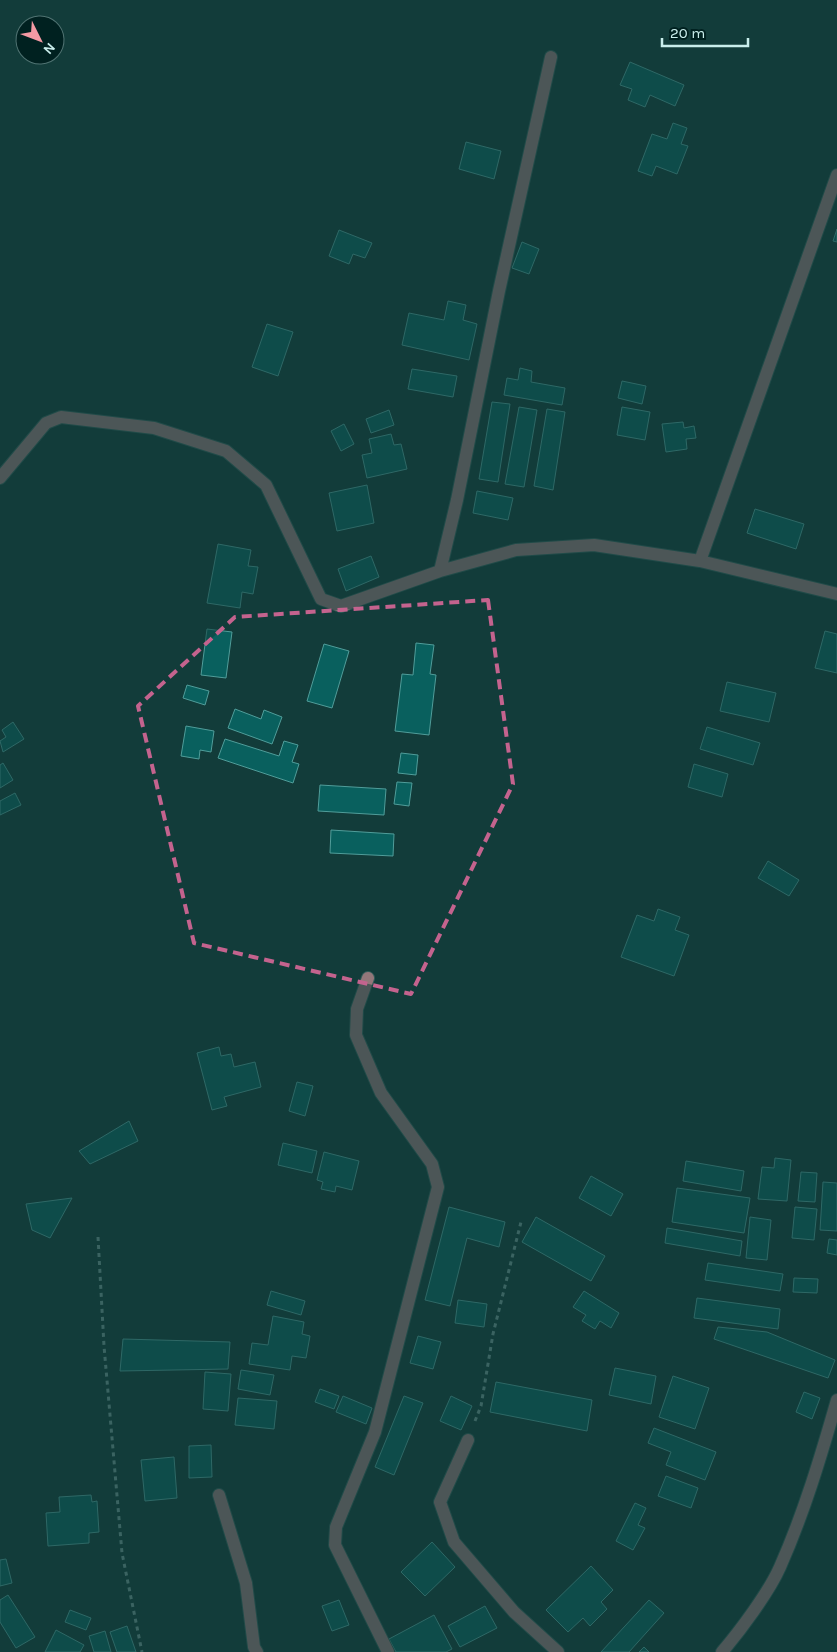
<svg xmlns="http://www.w3.org/2000/svg" width="837" height="1652" font-family="Karla,sans-serif">
<rect width="100%" height="100%" fill="#123c3a"/>
<path fill="#09605e" stroke="#509d9a" d="M630,62L684,85L675,106L650,95L645,107L628,100L632,89L620,85Z
M673,123L687,128L681,144L688,146L677,174L656,166L652,176L638,171L652,134L667,139Z
M466,142L501,151L494,179L459,169Z
M837,229V242L833,241Z
M339,230L372,243L365,258L353,254L349,264L329,256Z
M522,242L539,249L529,274L512,268Z
M448,301L466,305L463,320L477,324L469,360L402,345L409,313L444,320Z
M267,324L293,332L278,376L252,367Z
M520,368L532,371L531,382L565,388L562,405L504,395L507,378L518,380Z
M412,369L457,376L453,397L408,389Z
M622,381L646,386L642,404L618,398Z
M492,402L510,404L498,482L479,479Z
M519,407L537,410L524,487L505,484Z
M622,407L650,412L645,440L617,435Z
M547,409L565,412L553,490L534,486Z
M389,410L394,425L371,433L366,419Z
M683,422L684,428L694,426L696,438L686,439L687,449L666,452L662,424Z
M344,424L354,444L341,451L331,431Z
M391,434L394,445L401,444L407,469L367,478L362,455L372,453L369,439Z
M367,485L374,523L337,531L329,493Z
M477,491L513,498L508,520L473,513Z
M755,509L804,524L796,549L747,533Z
M218,544L251,550L248,566L258,567L253,594L242,592L240,608L207,603Z
M371,556L379,577L346,591L338,569Z
M207,629L232,632L226,678L201,675Z
M825,631L837,634V673L815,668Z
M416,643L434,645L430,674L436,675L429,735L395,731L402,674L413,675Z
M324,644L349,651L332,708L307,701Z
M727,682L776,693L769,722L720,711Z
M187,685L209,691L205,705L183,698Z
M235,709L261,719L264,710L282,717L272,744L228,728Z
M13,722L24,739L3,752L0,741L6,737L2,730Z
M186,726L214,731L211,752L200,750L199,759L181,756Z
M707,727L760,743L753,765L700,749Z
M225,739L279,756L284,741L298,745L292,762L299,764L293,783L218,758Z
M401,753L418,755L416,775L398,773Z
M3,763L13,780L0,788V765Z
M694,764L728,774L722,797L688,787Z
M397,782L412,783L409,806L394,804Z
M320,785L386,789L384,815L318,811Z
M15,793L21,805L0,815V801Z
M331,830L394,834L393,856L330,853Z
M768,861L799,880L789,896L758,878Z
M658,909L680,917L675,930L689,935L674,976L621,957L637,915L654,921Z
M219,1047L221,1056L231,1054L234,1067L255,1062L261,1087L224,1097L227,1106L212,1110L197,1053Z
M297,1082L313,1086L305,1116L289,1111Z
M129,1121L138,1141L90,1164L79,1151Z
M283,1143L317,1151L312,1173L278,1165Z
M324,1152L359,1161L352,1190L336,1186L335,1192L321,1189L323,1182L317,1180Z
M775,1158L791,1160L787,1201L758,1199L762,1167L774,1168Z
M686,1161L744,1171L741,1191L683,1181Z
M801,1172L817,1173L815,1202L798,1201Z
M591,1176L623,1194L611,1216L579,1198Z
M823,1182L837,1183V1231L820,1230Z
M677,1188L750,1198L744,1233L672,1222Z
M72,1198L50,1238L32,1230L26,1204Z
M449,1207L505,1222L499,1247L467,1238L450,1306L425,1300Z
M795,1207L817,1209L814,1240L792,1238Z
M536,1217L605,1256L591,1281L522,1242Z
M750,1217L771,1220L767,1260L746,1258Z
M667,1228L742,1241L740,1256L665,1243Z
M829,1239L837,1240V1255L827,1253Z
M708,1263L783,1274L780,1291L705,1280Z
M794,1278L818,1279L817,1293L793,1292Z
M271,1291L305,1301L301,1315L267,1305Z
M584,1291L619,1313L611,1328L600,1321L595,1329L582,1321L586,1315L573,1307Z
M697,1298L780,1309L778,1329L694,1318Z
M458,1300L487,1304L484,1327L455,1323Z
M273,1316L304,1322L302,1334L310,1336L306,1358L292,1356L290,1370L249,1364L252,1343L268,1345Z
M718,1327L767,1332L835,1360L828,1378L714,1339Z
M418,1336L441,1342L433,1369L410,1363Z
M123,1339L230,1342L228,1369L120,1371Z
M615,1368L656,1376L651,1404L609,1395Z
M241,1370L274,1375L270,1395L238,1389Z
M205,1372L231,1374L228,1411L203,1409Z
M673,1376L709,1388L695,1429L659,1417Z
M496,1382L592,1400L587,1431L490,1412Z
M320,1389L339,1396L334,1409L315,1402Z
M804,1392L820,1398L812,1419L796,1412Z
M343,1396L372,1408L366,1424L336,1412Z
M404,1396L423,1403L394,1475L375,1467Z
M451,1396L472,1406L461,1430L440,1421Z
M238,1398L277,1401L274,1429L235,1425Z
M654,1428L716,1452L705,1480L666,1465L671,1452L648,1443Z
M211,1445L212,1477L189,1478V1446Z
M174,1457L177,1498L145,1501L141,1460Z
M666,1476L698,1488L691,1508L658,1496Z
M91,1495L92,1502L97,1501L99,1532L89,1533V1543L48,1546L46,1513L60,1512L59,1497Z
M635,1503L646,1508L638,1525L645,1528L633,1550L616,1541Z
M432,1542L455,1567L425,1596L401,1572Z
M6,1559L12,1583L0,1586V1560Z
M591,1566L613,1590L601,1602L607,1609L590,1626L583,1618L568,1632L546,1610Z
M8,1595L35,1637L16,1648L0,1622V1600Z
M339,1600L349,1625L332,1631L322,1606Z
M649,1600L664,1613L629,1652H601Z
M485,1606L497,1628L460,1647L448,1626Z
M70,1610L91,1618L86,1630L65,1622Z
M434,1615L452,1649L446,1652H396L389,1639Z
M127,1626L136,1652H117L110,1632Z
M56,1630L84,1645L80,1652H45Z
M105,1631L111,1652H94L89,1636Z
M644,1647L649,1652H639Z"/>
<g fill="none" stroke-linecap="round" stroke-linejoin="round">
<g stroke="#335c5a" stroke-width="14">
<path id="minor" d="M0,478L46,423L61,417L154,428L226,451L266,485L321,599L341,606L440,571L516,550L594,545L700,561L837,594
M700,561L837,175
M440,571L457,500L499,291L551,57
M368,978L357,1009L356,1035L381,1093L432,1164L438,1187L375,1432L336,1527L335,1545L388,1652
M468,1440L440,1502L454,1542L514,1612L558,1652
M219,1495L246,1583L254,1647L257,1652
M722,1652C740,1631 769,1592 780,1567C804,1513 821,1456 837,1400"/>
</g>
<path stroke="#6c9391" stroke-width="3" stroke-dasharray="4 4" stroke-linecap="butt" d="M98,1237L104,1346L122,1553L142,1652
M475,1421L481,1406L493,1334L521,1222"/>
<use href="#minor" stroke="#93777a" stroke-width="12"/>
</g>
<path d="M0 0H837V1652H0ZM488,600L513,784L411,994L194,943L138,706L235,617Z" fill="#123c3a" fill-opacity=".55" fill-rule="evenodd"/>
<path fill="none" stroke="#c4638e" stroke-width="4" stroke-dasharray="10 6" stroke-linejoin="round" d="M488,600L513,784L411,994L194,943L138,706L235,617Z"/>
<g transform="translate(40 40) rotate(132)"><circle r="24" fill="#002120" stroke="#507372"/>
<path d="M0-4L9 19L0 12L-9 19Z" fill="#f49aa4"/>
<text y="-8" font-size="14" font-weight="bold" text-anchor="middle" fill="#c9eeec">N</text>
</g>
<path d="M662 38v8h86v-8" fill="none" stroke="#c9eeec" stroke-width="2.5"/>
<text x="670" y="38" font-size="15" fill="#c9eeec" stroke="#002120" stroke-width="4" paint-order="stroke">20 m</text>
</svg>
